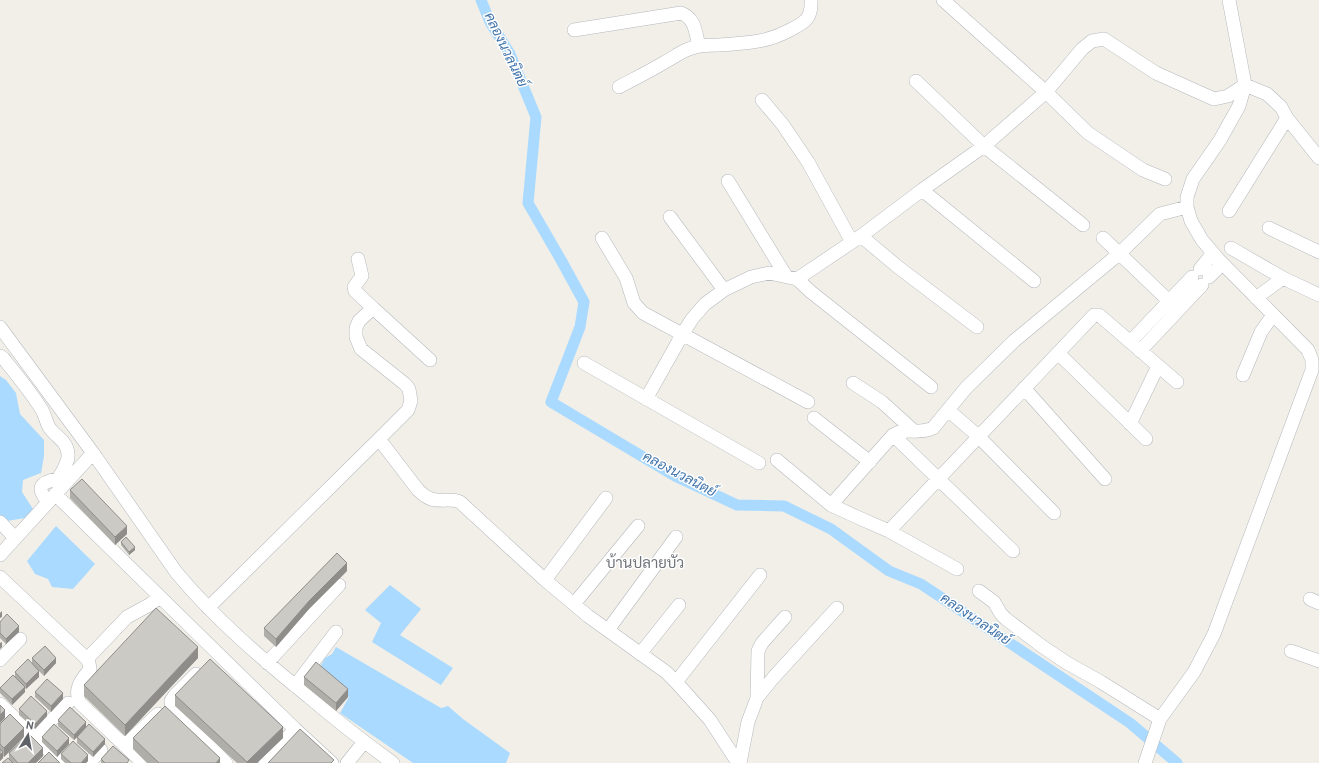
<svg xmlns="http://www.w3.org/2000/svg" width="1319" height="763" font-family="Overpass,Sarabun,sans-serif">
<rect width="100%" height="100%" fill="#f1efe8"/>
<path fill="#aadaff" d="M0,376L6,380L16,393L20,414L44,440V456L41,473L23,480L22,492L33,509L25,518L7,521L0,516Z
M56,526L95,564L73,589L52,587L48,579L35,574L27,561Z
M390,585L421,609L400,635L453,668L441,685L372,642L381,623L365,610Z
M336,647L441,708L448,706L463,719L510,753L506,763H413L340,713L349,697L318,671L325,658L332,654Z"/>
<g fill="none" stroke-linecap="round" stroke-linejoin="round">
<path stroke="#aadaff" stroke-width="11" d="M481,0L490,22L510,54L536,117L528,203L561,260L584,302L580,327L551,402L675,476L737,505L784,506L831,529L889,571L921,584L1130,723L1177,763"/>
<g stroke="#b5b8bc" stroke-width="14">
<path id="minor" d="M943,0L1046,92L1088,133L1143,170L1165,179
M574,30L681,13C696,19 695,32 699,46
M916,81L984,146L1083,225
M619,87C634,79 650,71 665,62C673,58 680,52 689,49C698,45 709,45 719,45C746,43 766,43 790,30C806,22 812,18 811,0
M762,100L783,125L808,162L852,242
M728,181L786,276
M922,190L1034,281
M1229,211L1287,118
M670,217L724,290
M1269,228L1319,252
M861,236L898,267L977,327
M602,238L626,278L634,303L643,313L808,402
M1103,238L1169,301
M1231,248L1283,278
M1200,269L1213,253
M1209,277L1222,264
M797,279L811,292L931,387
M1256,298L1283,278L1319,295
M373,308L430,360
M0,327L93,453L176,572C215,619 262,659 309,697C336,720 364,742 393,763
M1130,342L1192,277
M1140,351L1202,285
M1058,353L1146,439
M0,356L3,358C16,374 31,392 42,410C45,415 46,422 49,427C55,437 67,440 68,454C69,462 62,472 58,479C41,482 35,487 48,502
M584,363L759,463
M1243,375L1261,332L1273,315
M853,383L882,402L914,431
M1024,388L1105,479
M646,399L682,335L692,319L705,304L724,290L751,277L769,273L797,279L861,236L922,190L984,146L1046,92L1082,49L1092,41L1104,39L1156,73L1214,99L1228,96L1245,85L1267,94L1281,107L1287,118L1319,158
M948,410L978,436L1054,513
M814,418L870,462
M1130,424L1158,366
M893,435L1013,551
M379,439L418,490C422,494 426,497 431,499C441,502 450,498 460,502L545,580L588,616L666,672L676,682L710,720L738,763
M777,460L831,505L857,517L889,531L957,569
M55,494L295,729L332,763
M831,505L893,435C906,427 919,435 933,428L966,388L1014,341L1120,253L1160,214L1187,207
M0,522L15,538
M889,531L1094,315H1099L1177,382
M0,555L93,453
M0,577L87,659L89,663L90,669C82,679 73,689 80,703L143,763
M545,580L606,498
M979,591L994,602L1001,614L1006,619L1043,647L1067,663L1101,682L1160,719
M1310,599L1319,603
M574,604L638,526
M208,608L379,439L408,410L411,401L409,389L405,384L361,349L356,337V328L359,321L373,308L355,291L354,287L362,276L358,259
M608,630L676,537
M1291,651L1319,661
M640,654L679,605
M87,659L127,617L149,605L160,597
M0,660L20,639
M267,663L339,585
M196,674L175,695L171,701L172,707L226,763
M676,682L760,575
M295,686L336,632
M757,698L758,651L762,643L785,617
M0,704L62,763
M35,737L68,703
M125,745L158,714
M89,763L101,750
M265,763L295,729
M347,763L364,742
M740,763L748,722L757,698L773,678L837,608
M1145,763L1160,719L1194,672L1214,634L1312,370V360L1308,350L1219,260L1202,240L1191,221L1187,207V197L1193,179L1220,140L1239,106L1245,85L1229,0"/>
</g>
<use href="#minor" stroke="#fff" stroke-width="13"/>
</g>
<path fill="#afaea9" d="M70,490L127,534L115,545L70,498Z
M121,542L135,550L129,555L121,545Z
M347,571L309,609L276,647L264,636V628Z
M0,622L19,632L6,644L0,638Z
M32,658L56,663L44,676L39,671V677L26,689L25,688V692L12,705L0,693V688L15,676V672L32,664Z
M198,658L125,736L84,696V685Z
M304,677L348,697L336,711L304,685Z
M35,692L63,699L51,712L35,697Z
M175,695L283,738L257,763H237L175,706Z
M19,709L47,716L35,729L19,715Z
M58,720L86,727L105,744L93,757L77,743V737L79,736L74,740L58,726Z
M0,724L24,737L4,757L3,756V758L0,761Z
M42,737L69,744L57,757L42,742Z
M133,738L220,763H147L133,749Z
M9,753L43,756L36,763H2L9,758Z
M61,754L88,761L86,763H65L61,759Z
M101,759L129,763H101Z"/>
<path fill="#8f8d8a" d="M127,526V534L115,545V537Z
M135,547V550L129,555V552Z
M347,563V571L309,609L276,647V639L309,601Z
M2,611V617L0,618V613Z
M19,626V632L6,644V639Z
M2,642V647L0,649V643Z
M198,647V658L125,736V725Z
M56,658V663L44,676V670Z
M39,671V677L26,689V684Z
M25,687V692L12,705V699Z
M348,689V697L336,711V703Z
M63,693V699L51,712V706Z
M5,710V718L0,723V715Z
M47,711V716L35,729V724Z
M86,722V727L74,740V735Z
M283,727V738L257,763H247V762Z
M24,728V737L4,757V748Z
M69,738V744L57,757V751Z
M105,739V744L93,757V752Z
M43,748V756L36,763H28Z
M3,752V758L0,761V755Z
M88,755V761L86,763H81Z
M220,758V763H216Z"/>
<path fill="#cccac5" stroke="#8f8d8a" d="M82,479L127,526L115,537L70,490Z
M126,537L135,547L129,552L121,542Z
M337,553L347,563L309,601L276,639L264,628Z
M156,608L198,647L125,725L84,685Z
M7,614L19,626L6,639L0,633V622Z
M45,646L56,658L44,670L32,658Z
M28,659L39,671L26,684L15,672Z
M210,659L283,727L247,762L175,695Z
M316,662L348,689L336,703L304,677Z
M13,675L25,687L12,699L0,688Z
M47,679L63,693L51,706L35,692Z
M31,696L47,711L35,724L19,709Z
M0,705L5,710L0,715Z
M165,706L220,758L216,763H159L133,738Z
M70,707L86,722L74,735L58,720Z
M10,714L24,728L4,748L0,744V724Z
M54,724L69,738L57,751L42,737Z
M89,724L105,739L93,752L77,737Z
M300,729L334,760L331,763H268Z
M29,734L43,748L28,763H18L9,753Z
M73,741L88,755L81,763H71L61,754Z
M113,746L129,760L127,763H105L101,759Z
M0,749L3,752L0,755Z
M49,752L60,763H38Z
M8,758L13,763H2Z"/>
<g text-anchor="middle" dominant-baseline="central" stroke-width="3" stroke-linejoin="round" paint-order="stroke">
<g font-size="14" font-style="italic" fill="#4174aa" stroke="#fff">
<text transform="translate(505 50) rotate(64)">คลองนวลนิตย์</text>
<text transform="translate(679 475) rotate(28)">คลองนวลนิตย์</text>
<text transform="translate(975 620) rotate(34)">คลองนวลนิตย์</text>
</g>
<g font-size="15" fill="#70757a" stroke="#fff">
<text x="645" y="564">บ้านปลายบัว</text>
</g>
</g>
<g transform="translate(28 735) rotate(11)" stroke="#ffffff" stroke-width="3" paint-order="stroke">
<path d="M0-3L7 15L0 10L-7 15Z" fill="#5f6368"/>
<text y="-6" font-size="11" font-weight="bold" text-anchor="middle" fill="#5f6368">N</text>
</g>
</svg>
